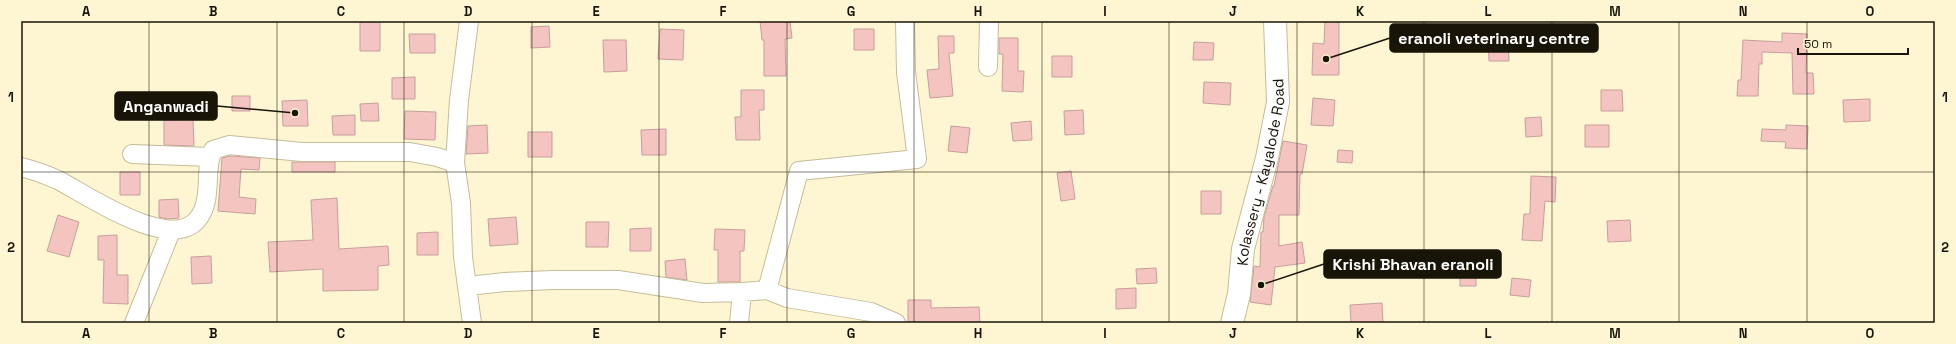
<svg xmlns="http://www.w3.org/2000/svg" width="1956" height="344" font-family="'Space Grotesk',sans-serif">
<rect width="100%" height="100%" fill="#fef5d2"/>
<path fill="#f4c4c1" stroke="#c79f9d" d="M760,21H790L792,38L785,39L786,76H764V40H762Z
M1325,21H1339V75H1312L1313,43L1324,44Z
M360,22H380V51H360Z
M549,26L550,47L531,48V27Z
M660,29L684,30L683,60L658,59Z
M854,29H874V50H854Z
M1782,33L1807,34L1806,73H1813L1814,94H1793L1792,53L1762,52V64H1759L1758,96H1737L1738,80H1741L1743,40L1782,42Z
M409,34H435V53H410Z
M938,36H954V53H949L953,96L930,98L927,70L939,69Z
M999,38H1018V71H1024L1023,92L1002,91L1003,54H999Z
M1488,38H1508L1509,61H1489Z
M603,40H626L627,71L604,72Z
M1194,42L1214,43L1213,60H1193Z
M1052,56H1072V77H1052Z
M415,77V99H392V78Z
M1204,82L1231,83L1230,105L1203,103Z
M741,90H764V110H759L760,140H736L735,117H741Z
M1601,90H1622L1623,111H1601Z
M232,96H250V111H232Z
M1313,98L1335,100L1333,126L1311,125Z
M1870,99V121L1844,122L1843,100Z
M307,100L308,126H283L282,101Z
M378,103L379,121H361L360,104Z
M1083,110L1084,134L1065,135L1064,111Z
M405,111L436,112L435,140L404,139Z
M355,115V135H333L332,116Z
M1541,117L1542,136L1526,137L1525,118Z
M193,119L194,146L164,145V120Z
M1031,121L1032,140L1013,141L1011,123Z
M487,125L488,153L466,154L468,126Z
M1585,125H1609V147H1585Z
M1786,125L1808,126L1807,149L1785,148L1786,142L1761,141L1762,129L1786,130Z
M951,126L970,128L967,153L948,151Z
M666,129V155H642L641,130Z
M528,132H552V157H528Z
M1283,141L1307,145L1302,174H1300L1299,215H1279V246L1302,242L1305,263L1275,267L1271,305L1250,302L1254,266L1260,267L1261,232H1263L1264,217L1273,186H1274Z
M1338,150L1353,151L1352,163L1337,162Z
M230,156L260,158L259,170L241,169L239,197L256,199L255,214L218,211L222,158Z
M292,162H335V172H292Z
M1071,171L1075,199L1061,201L1057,173Z
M120,172H140V195H120Z
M1531,176L1556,177L1555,202L1545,201L1542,241L1522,240L1524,214H1530Z
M1201,191H1221V214H1201Z
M337,198L339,249L388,246L389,265L378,266V290L323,291V269L270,272L268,242L313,240L311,200Z
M178,199L179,218L168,219L159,217V200Z
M58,215L79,222L69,257L47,251Z
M516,217L518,244L490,246L488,219Z
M1630,220L1631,241L1608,242L1607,221Z
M586,222H609L608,247H586Z
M651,228V251H630V229Z
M715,229L745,230L744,251H740V282H718V250H714Z
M438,232V255H417V233Z
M117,235V275H128V304L103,303L104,260H98V236Z
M211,256L212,283L192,284L191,257Z
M685,259L687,280L666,277L665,261Z
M1156,268L1157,283L1137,284L1136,269Z
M1460,268H1476V286H1460Z
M1512,278L1531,280L1529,297L1510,295Z
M1136,288V308L1116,309V289Z
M908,300H931V308L979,307L980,323H908Z
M1382,303L1383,323H1351L1350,305Z"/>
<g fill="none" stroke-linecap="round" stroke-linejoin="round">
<g stroke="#c5bd9a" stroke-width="20">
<path id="street" d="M469,21L459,100L455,163L461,203L463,257L472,323
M988,67L989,21
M132,154L210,157
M21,167C33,170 47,175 58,180C87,195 169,252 197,220C214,200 203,171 213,150L229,145L302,152H410L437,157L455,163
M468,286L505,282L553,280H618L703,293L742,292
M767,290L787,298L871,312L896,323
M134,323L171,231
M739,323L742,292L767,290L799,171L917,159L906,72L905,21"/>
</g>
<g stroke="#c5bd9a" stroke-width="24">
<g id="secondary">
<path id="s1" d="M1232,323L1239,294L1243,249L1267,158L1278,102L1275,21"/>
</g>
</g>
<use href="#street" stroke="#fff" stroke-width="18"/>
<use href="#secondary" stroke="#fff" stroke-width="22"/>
</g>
<path fill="none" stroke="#181508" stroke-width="1" stroke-opacity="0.55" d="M149,21V323M277,21V323M404,21V323M532,21V323M659,21V323M787,21V323M914,21V323M1042,21V323M1169,21V323M1297,21V323M1424,21V323M1552,21V323M1679,21V323M1807,21V323M21,172H1935"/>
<g text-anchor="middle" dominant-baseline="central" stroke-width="3" stroke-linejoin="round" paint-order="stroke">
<g font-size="15" fill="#181508" stroke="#fef5d2">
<text stroke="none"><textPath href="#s1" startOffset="154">Kolassery - Kayalode Road</textPath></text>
</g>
</g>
<path fill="none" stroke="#181508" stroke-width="1.5" d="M1326 59L1390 38M295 113L217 106M1261 285L1324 264"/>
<g fill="#181508" stroke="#fef5d2" stroke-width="1.5">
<circle cx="1326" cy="59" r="4"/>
<circle cx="295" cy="113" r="4"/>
<circle cx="1261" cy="285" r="4"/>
</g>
<g fill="#181508" stroke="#181508" stroke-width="1.5">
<rect x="1390" y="24" width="208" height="28" rx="4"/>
<rect x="115" y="92" width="102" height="28" rx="4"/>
<rect x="1324" y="250" width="177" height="28" rx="4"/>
</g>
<g font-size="16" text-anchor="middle" font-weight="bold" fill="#fff">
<text x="1494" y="44">eranoli veterinary centre</text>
<text x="166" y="112">Anganwadi</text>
<text x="1413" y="270">Krishi Bhavan eranoli</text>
</g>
<rect width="1956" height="344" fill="none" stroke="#fef5d2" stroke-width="44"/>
<path d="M1798 48v6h110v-6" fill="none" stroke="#181508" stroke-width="2"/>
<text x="1804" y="48" font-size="12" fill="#181508" stroke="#fef5d2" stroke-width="3" paint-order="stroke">50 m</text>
<rect x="22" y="22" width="1912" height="300" fill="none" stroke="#181508" stroke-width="1.5"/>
<g font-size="13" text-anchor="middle" font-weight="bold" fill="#181508">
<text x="86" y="16">A</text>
<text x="213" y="16">B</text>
<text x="341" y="16">C</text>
<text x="468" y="16">D</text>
<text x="596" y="16">E</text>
<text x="723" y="16">F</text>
<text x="851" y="16">G</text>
<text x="978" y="16">H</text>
<text x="1105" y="16">I</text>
<text x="1233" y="16">J</text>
<text x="1360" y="16">K</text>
<text x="1488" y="16">L</text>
<text x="1615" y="16">M</text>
<text x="1743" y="16">N</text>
<text x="1870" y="16">O</text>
<text x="11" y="102">1</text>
<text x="1945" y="102">1</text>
<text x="11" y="252">2</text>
<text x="1945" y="252">2</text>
<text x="86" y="338">A</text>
<text x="213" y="338">B</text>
<text x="341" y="338">C</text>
<text x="468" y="338">D</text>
<text x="596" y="338">E</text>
<text x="723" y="338">F</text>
<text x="851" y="338">G</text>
<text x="978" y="338">H</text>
<text x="1105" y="338">I</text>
<text x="1233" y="338">J</text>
<text x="1360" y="338">K</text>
<text x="1488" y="338">L</text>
<text x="1615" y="338">M</text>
<text x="1743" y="338">N</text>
<text x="1870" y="338">O</text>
</g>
</svg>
